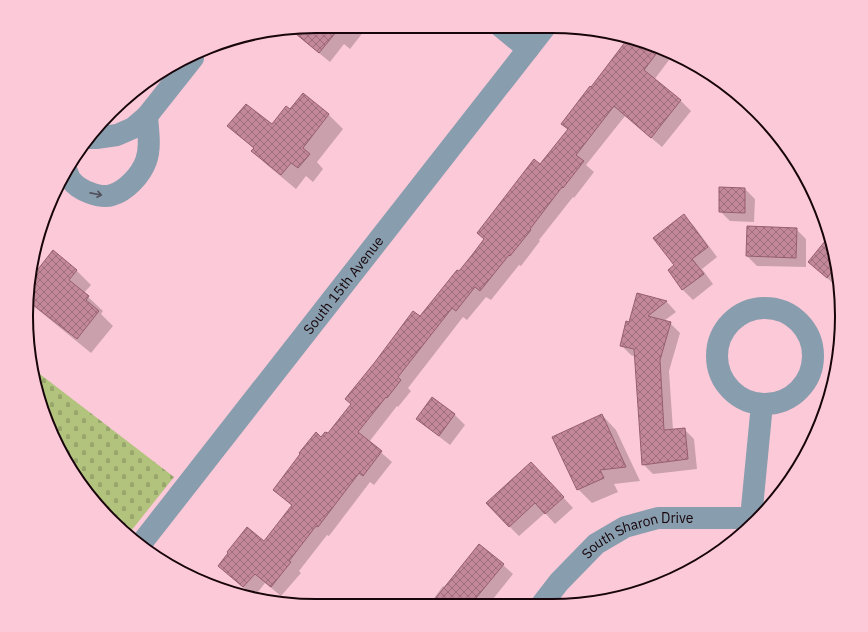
<svg xmlns="http://www.w3.org/2000/svg" width="868" height="632" font-family="'IBM Plex Sans',sans-serif">
<defs>
<pattern id="cemetery-stones" width="16" height="16" patternUnits="userSpaceOnUse"><rect width="16" height="16" fill="#b2c37e"/><path d="M2 7V4a2 2 0 0 1 4 0v3zM10 15v-3a2 2 0 0 1 4 0v3z" fill="#98a66c"/></pattern>
<pattern id="building-cross-hatch" width="8" height="8" patternUnits="userSpaceOnUse"><rect width="8" height="8" fill="#c3889a"/><path d="M0 0l8 8M0 8l8-8" fill="none" stroke="#9d6d7c"/></pattern>
</defs>
<rect width="100%" height="100%" fill="#fcc9d8"/>
<path fill="url(#cemetery-stones)" d="M32,368L174,477L127,536L86,493L48,427Z"/>
<path fill="#0003" d="M316,26H375L372,30L368,26L350,49L344,44L330,62L309,45L299,35Z
M630,37L672,56L654,80L681,101L691,111L662,147L625,116L586,165L594,172L574,198L573,197L539,240L540,241L521,266L519,265L491,300L486,297L467,320L463,317L408,388L411,391L398,407L397,406L369,442L392,462L374,485L370,482L329,536L327,535L299,571L301,573L281,596L265,583L254,597L219,566L264,542L292,506L274,490L321,438L328,435L420,318L459,273L568,130L562,123L592,88Z
M303,94L329,115L343,129L317,162L323,169L313,182L306,176L296,189L267,165L253,151L254,149L229,126H272L290,110Z
M796,162L807,179L792,167Z
M745,189L755,199L754,222L730,221L720,211Z
M684,216L694,226L717,257L702,269L713,284L693,300L683,290L669,271L675,265Z
M796,229L806,239V267L757,266L747,256Z
M830,236L839,284L837,287L809,262Z
M76,270L91,285L84,293L103,311L101,314L113,326L91,353L37,309L28,300L29,288L39,276Z
M638,294L667,302L676,312L664,321L670,323L680,333L669,371L673,430L684,429L694,439L697,469L653,474L643,464L636,357L631,355L621,345L630,323Z
M433,399L455,415L465,425L450,445L428,428L418,419Z
M602,415L616,430L640,481L614,484L618,492L592,503L578,489Z
M541,473L573,508L555,524L545,513L519,536L509,526Z
M503,565L513,574L489,604L429,605L443,586L446,588Z"/>
<path fill="url(#building-cross-hatch)" stroke="#965f70" d="M316,26H341L319,53L290,29Z
M629,37L659,50L644,70L681,100L651,138L614,106L576,155L584,161L563,188L562,187L530,229L531,230L510,256L509,255L480,291L475,287L456,311L452,308L398,377L401,380L387,398L386,397L358,432L382,451L363,476L359,473L318,527L316,526L289,561L291,562L271,587L255,574L243,587L218,566L228,553L227,552L247,527L264,541L292,505L273,490L300,454L299,453L316,432L321,437L325,432L328,433L351,404L345,399L375,362L413,311L420,316L457,270L459,271L472,255L484,239L477,233L534,159L540,164L568,129L561,124L590,86L591,87Z
M303,93L329,114L303,148L310,154L298,168L291,163L281,175L251,151L254,148L227,126L246,104L272,124L286,106L290,109Z
M719,187L745,188V213L719,212Z
M684,214L708,247L692,259L704,274L682,290L668,270L674,265L653,238Z
M747,226L797,228L796,258L746,256Z
M830,235L832,241L836,266L827,278L808,262Z
M53,250L77,270L69,280L89,296L86,300L99,311L77,339L28,301L29,286L38,275L35,273Z
M637,293L667,301L648,316L671,322L660,360L664,430L685,428L688,459L642,465L634,349L620,346L626,321L629,322Z
M432,397L455,414L439,436L416,419Z
M602,414L626,467L600,470L604,478L577,490L552,437Z
M531,462L564,497L545,514L535,503L509,527L486,503Z
M479,544L504,564L471,604H431Z"/>
<g fill="none" stroke-linecap="round" stroke-linejoin="round">
<g stroke="#889dad" stroke-width="22">
<path d="M500,26L528,49"/>
<path d="M89,138H96L117,135L133,128L147,116L193,58"/>
<path d="M67,172C68,174 69,178 71,180C78,190 100,199 112,195C126,191 141,175 146,161C151,147 148,131 147,116"/>
<circle cx="765" cy="356" r="48"/>
<path d="M751,518L762,404"/>
<path id="s1" d="M542,604L559,582L596,544L625,527L658,518H758"/>
</g>
<path stroke="#889dad" stroke-width="22" id="s2" d="M140,545L546,26"/>
</g>
<defs><path id="oneway-shaft" d="M-6 0H5M1.5-3L5.5 0L1.5 3" fill="none" stroke-width="1.6" stroke-linecap="round" stroke-linejoin="round"/></defs>
<use stroke="#50515c" href="#oneway-shaft" transform="translate(96 194) rotate(11)"/>
<g text-anchor="middle" dominant-baseline="central" stroke-width="4" stroke-linejoin="round" paint-order="stroke">
<g font-size="14" fill="#17050b" stroke="#fcc9d8">
<text stroke="none"><textPath href="#s2" startOffset="330">South 15th Avenue</textPath></text>
<text stroke="none"><textPath href="#s1" startOffset="124">South Sharon Drive</textPath></text>
</g>
</g>
<path d="M0 0H868V632H0ZM316 33H552A283 283 0 0 1 835 316V316A283 283 0 0 1 552 599H316A283 283 0 0 1 33 316V316A283 283 0 0 1 316 33Z" fill="#fcc9d8" fill-rule="evenodd"/>
<path fill="none" stroke="#17050b" stroke-width="2" d="M316 33H552A283 283 0 0 1 835 316V316A283 283 0 0 1 552 599H316A283 283 0 0 1 33 316V316A283 283 0 0 1 316 33Z"/>
</svg>
